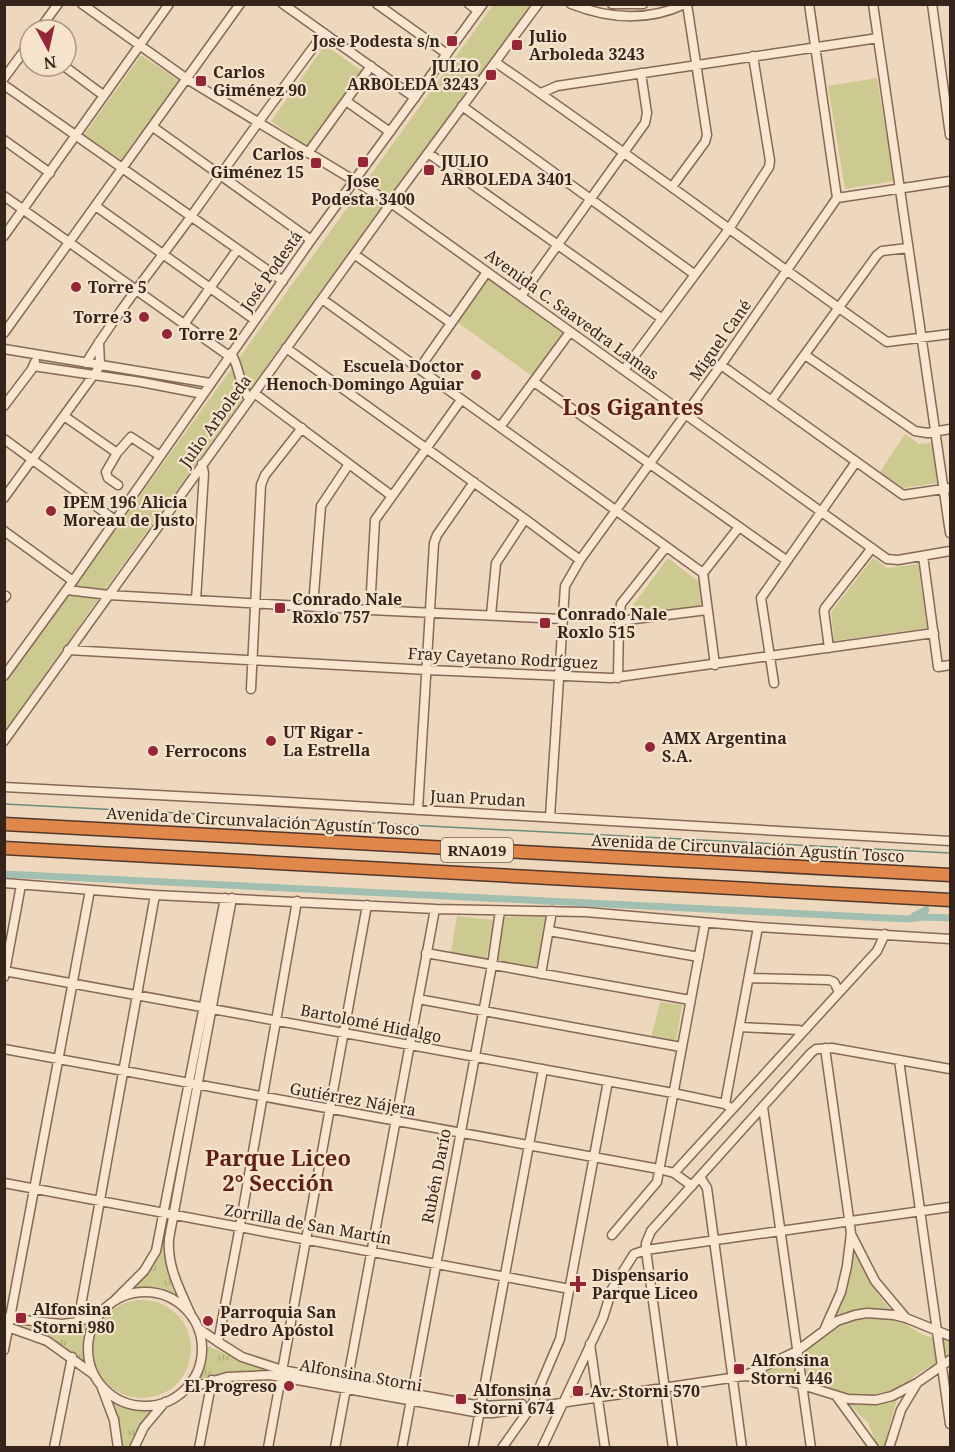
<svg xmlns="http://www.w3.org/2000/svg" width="955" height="1452" font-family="'Noto Serif',serif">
<defs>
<pattern id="grass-tufts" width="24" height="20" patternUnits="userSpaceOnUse" patternTransform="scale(1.5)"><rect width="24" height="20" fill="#ccc991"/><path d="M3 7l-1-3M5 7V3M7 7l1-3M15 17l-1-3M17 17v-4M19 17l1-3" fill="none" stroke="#b0ac7c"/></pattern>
</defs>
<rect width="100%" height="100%" fill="#eed8bd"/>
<path fill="url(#grass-tufts)" d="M160,1245L165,1246L168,1266L179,1297C160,1284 150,1287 129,1291Z
M95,1318C84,1333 84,1348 88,1366C69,1347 46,1337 22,1327L67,1328Z
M205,1345L272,1373L230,1374L195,1381L204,1363Z
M112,1399C127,1407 140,1408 157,1408L131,1447H121L120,1427Z"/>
<path fill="#ccc991" d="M493,5H531L391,195L366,181Z
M325,45L362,71L308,147L271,121Z
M141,55L181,82L124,162L84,135Z
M877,78L894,181L845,189L828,86Z
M358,193L382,207L104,591L74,587Z
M489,279L563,333L532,376L457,322Z
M905,434L919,444L932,443L937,483L903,488L880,472Z
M668,558L699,582L703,606L631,614V608Z
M873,558L887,568L918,564L927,628L834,641L831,612Z
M69,595L99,598L5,732V684Z
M457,916L494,920L486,959L451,953Z
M548,916L537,968L497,960L503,917Z
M660,1002L682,1005L676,1042L651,1038Z
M854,1250C873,1291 901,1338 950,1341V1357C936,1364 916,1372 906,1384C895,1396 888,1432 885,1447H878L868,1423L838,1393L802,1380L761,1374C774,1368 787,1363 799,1355C838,1331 848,1293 854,1250Z
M93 1349a49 49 0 1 1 98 0a49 49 0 1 1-98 0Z"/>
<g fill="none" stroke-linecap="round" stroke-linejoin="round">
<path stroke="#688c7e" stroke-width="1.5" d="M4,804L950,853"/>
<path stroke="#a1bfb1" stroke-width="7" d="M4,874L907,919L923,917L950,918
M914,916L926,910"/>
<g stroke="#866856" stroke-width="11">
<path id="minor" d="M82,4L187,79L391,203L887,559L898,560L950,551
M283,4L415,98
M377,4L447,54
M469,4L478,11
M571,4C609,19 647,22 685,4
M612,4H643
M873,4L950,533
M932,4L950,135
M39,30L58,4
M495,62C628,153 756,250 887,342L950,334
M64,66L103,95
M4,78L30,43
M4,85L283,281
M541,93L557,86L878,38
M346,101L390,132
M462,106L694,274
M153,127L311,240
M4,140L50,173
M308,153L371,66
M428,153L661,318
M672,187L705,142L707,135L687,4
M4,196L229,356
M837,198L950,181
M97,207L255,320
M4,236L169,4
M354,254L451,323
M521,296L645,123L647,113L641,73
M322,299L703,573
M185,323L237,250
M4,333L240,4
M286,348L525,519L580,560
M4,349L210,383
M231,353C240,368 239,385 249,399
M805,355L915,431L927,433L950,429
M86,363C117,312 155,266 190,218C234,156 278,94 324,33
M721,365L903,495L950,488
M33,366L141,382L203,394
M419,369L487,272
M624,370L729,229L769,167L770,161L753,56
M534,382L786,560
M254,393L392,496
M771,401L877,255L882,251L908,248
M4,406L32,369L35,362
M64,416L117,453
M500,427L570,332
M4,439L115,520
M118,485L108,478L106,472L117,453L131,437L160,456
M4,498L98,369L100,365L99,342
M4,531L73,581
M923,556L938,667L950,665
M67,590L109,595L370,610L562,619
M4,598L6,596
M196,600L204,473L202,464
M313,606L321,506L349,464
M370,610L375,520L461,400
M491,615L496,563L525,519
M619,621L707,610
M829,648L824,611L825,608L872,548
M68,650L427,670L611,678L934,633
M715,665L703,573L739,527
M4,676L73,581L311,240L483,4
M618,678L619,621L621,604L666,547
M774,683L761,598L856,462
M251,689L261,485L265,475L302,428
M4,741L391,203L538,4
M4,787L252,800L950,841
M418,810L434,543L437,535L474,482
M550,817L565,586L580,560L721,365L837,198L809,4
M4,883L155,895L435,909L586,912L758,927L950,939
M549,931L699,957
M426,953L690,1000
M4,971L673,1093L725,1104L731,1108
M541,974L552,911
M4,977L21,885
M749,978L829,980L834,982L839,992
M418,999L681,1047
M740,1027L799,1030L802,1033
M825,1048L851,1233L847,1266L841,1292L825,1328
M4,1049L659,1169L674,1173L692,1186
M899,1060L950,1424
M725,1104L758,927
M763,1107L811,1448
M674,1173L877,951L885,934
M700,1177L707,1188L742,1448
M4,1183L570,1289
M851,1234L875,1281L906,1318
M612,1235L657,1182L705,923
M88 1349a57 57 0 1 1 114 0a57 57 0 1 1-114 0Z
M115,1300L144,1271L156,1251L225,898
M191,1315C180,1290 167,1267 169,1239L232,898
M4,1318L62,1324L78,1322L100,1313
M78,1322L155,895
M5,1326L47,1341L93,1374
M198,1328L218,1342L242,1357L282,1370L481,1406L522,1404
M218,1342L240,1226L297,901
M590,1344L605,1448
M4,1350L90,890
M746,1375L797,1351L837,1321L855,1315L867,1313L894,1315L906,1318L950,1336
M102,1388L114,1420L118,1448
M186,1389L227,1377L270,1375L480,1413H493L744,1376L786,1380L848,1399L876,1400L892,1396L917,1383L950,1360
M837,1397L874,1448
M54,1448L72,1357
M134,1448L144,1427L165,1402
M199,1448L212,1380
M268,1448L367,905
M335,1448L435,909
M402,1448L492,965L500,911
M473,1448L543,1069
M502,1448L531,1407L560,1339L608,1081
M542,1448L603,1318L612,1289L634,1254L646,1250V1243L651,1231L811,1053L816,1049L832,1048L950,1069
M673,1448L646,1250L950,1207
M889,1448L901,1410L916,1385"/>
</g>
<g stroke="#53372b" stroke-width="15">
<path id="highway" d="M4,824L950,875
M4,848L950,900"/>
</g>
<use href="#minor" stroke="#f9e6d0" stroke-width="8"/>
<use href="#highway" stroke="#e0874b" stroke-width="12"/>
</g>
<g fill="#952638" stroke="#f5e3cc" stroke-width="2">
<rect x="446" y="35" width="12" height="12" rx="3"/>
<rect x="511" y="39" width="12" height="12" rx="3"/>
<rect x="485" y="69" width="12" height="12" rx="3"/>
<rect x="195" y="75" width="12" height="12" rx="3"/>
<rect x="357" y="156" width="12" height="12" rx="3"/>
<rect x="310" y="157" width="12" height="12" rx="3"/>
<rect x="423" y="164" width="12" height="12" rx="3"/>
<circle cx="76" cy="287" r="6"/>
<circle cx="144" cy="317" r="6"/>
<circle cx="167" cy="334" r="6"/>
<circle cx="476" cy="375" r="6"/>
<circle cx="51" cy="511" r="6"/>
<rect x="274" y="602" width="12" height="12" rx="3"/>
<rect x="539" y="617" width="12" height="12" rx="3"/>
<circle cx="271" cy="741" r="6"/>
<circle cx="650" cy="747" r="6"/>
<circle cx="153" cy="751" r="6"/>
<path d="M575 1275h6v6h6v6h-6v6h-6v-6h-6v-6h6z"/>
<rect x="15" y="1312" width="12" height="12" rx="3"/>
<circle cx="208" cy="1321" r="6"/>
<rect x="733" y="1363" width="12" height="12" rx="3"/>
<circle cx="289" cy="1386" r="6"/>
<rect x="572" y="1385" width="12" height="12" rx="3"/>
<rect x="455" y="1393" width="12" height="12" rx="3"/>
</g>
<g text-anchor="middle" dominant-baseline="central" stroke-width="4.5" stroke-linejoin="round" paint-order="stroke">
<rect fill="#f5e3cc" stroke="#6f5d50" stroke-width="1.5" x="441" y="838" width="72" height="24" rx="4.5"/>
<g font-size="15" font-weight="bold" fill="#35241b">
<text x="477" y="850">RNA019</text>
</g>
<g font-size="16" font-weight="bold" fill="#35241b" stroke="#f5e3cc" text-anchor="start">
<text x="529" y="36">Julio<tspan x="529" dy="18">Arboleda 3243</tspan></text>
<text x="440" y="41" text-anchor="end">Jose Podesta s/n</text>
<text x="479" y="66" text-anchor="end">JULIO<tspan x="479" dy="18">ARBOLEDA 3243</tspan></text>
<text x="213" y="72">Carlos<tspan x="213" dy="18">Giménez 90</tspan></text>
<text x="304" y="154" text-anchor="end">Carlos<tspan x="304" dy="18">Giménez 15</tspan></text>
<text x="441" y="161">JULIO<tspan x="441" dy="18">ARBOLEDA 3401</tspan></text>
<text x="363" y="181" text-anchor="middle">Jose<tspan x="363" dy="18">Podesta 3400</tspan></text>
<text x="88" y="287">Torre 5</text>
<text x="132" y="317" text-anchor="end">Torre 3</text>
<text x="179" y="334">Torre 2</text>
<text x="464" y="366" text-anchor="end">Escuela Doctor<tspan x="464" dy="18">Henoch Domingo Aguiar</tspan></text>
<text x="63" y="502">IPEM 196 Alicia<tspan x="63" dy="18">Moreau de Justo</tspan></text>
<text x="292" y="599">Conrado Nale<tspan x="292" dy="18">Roxlo 757</tspan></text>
<text x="557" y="614">Conrado Nale<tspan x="557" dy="18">Roxlo 515</tspan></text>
<text x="283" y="732">UT Rigar -<tspan x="283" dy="18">La Estrella</tspan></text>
<text x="662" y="738">AMX Argentina<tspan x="662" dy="18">S.A.</tspan></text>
<text x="165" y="751">Ferrocons</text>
<text x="592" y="1275">Dispensario<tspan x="592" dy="18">Parque Liceo</tspan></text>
<text x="33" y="1309">Alfonsina<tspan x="33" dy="18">Storni 980</tspan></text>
<text x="220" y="1312">Parroquia San<tspan x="220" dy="18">Pedro Apóstol</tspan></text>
<text x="751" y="1360">Alfonsina<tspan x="751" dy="18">Storni 446</tspan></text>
<text x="277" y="1386" text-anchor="end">El Progreso</text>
<text x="473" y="1390">Alfonsina<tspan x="473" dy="18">Storni 674</tspan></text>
<text x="590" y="1391">Av. Storni 570</text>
</g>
<g font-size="16" fill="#35241b" stroke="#f5e3cc">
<text transform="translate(271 271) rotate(-55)">José Podestá</text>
<text transform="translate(572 314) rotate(36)">Avenida C. Saavedra Lamas</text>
<text transform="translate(720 340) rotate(-55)">Miguel Cané</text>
<text transform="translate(215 421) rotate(-54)">Julio Arboleda</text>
<text transform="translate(503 658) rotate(3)">Fray Cayetano Rodríguez</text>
<text transform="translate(478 798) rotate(3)">Juan Prudan</text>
<text transform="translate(263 821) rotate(3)">Avenida de Circunvalación Agustín Tosco</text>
<text transform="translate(748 848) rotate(3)">Avenida de Circunvalación Agustín Tosco</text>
<text transform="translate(371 1023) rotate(11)">Bartolomé Hidalgo</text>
<text transform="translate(353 1099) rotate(10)">Gutiérrez Nájera</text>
<text transform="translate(436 1176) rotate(-79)">Rubén Darío</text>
<text transform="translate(308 1224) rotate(10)">Zorrilla de San Martín</text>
<text transform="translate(361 1375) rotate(10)">Alfonsina Storni</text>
</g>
<g font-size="22" font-weight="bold" fill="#621e1a" stroke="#f5e3cc">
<text x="633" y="406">Los Gigantes</text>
<text x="278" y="1157">Parque Liceo<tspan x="278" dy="25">2° Sección</tspan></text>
</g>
</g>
<rect width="955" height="1452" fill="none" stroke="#35241b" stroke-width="12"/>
<g transform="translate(48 48) rotate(172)"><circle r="28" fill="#f5e3cc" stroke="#a89785" stroke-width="1.5"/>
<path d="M0-4.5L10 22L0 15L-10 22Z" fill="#952638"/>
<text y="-9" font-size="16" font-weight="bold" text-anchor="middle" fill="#35241b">N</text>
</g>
</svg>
